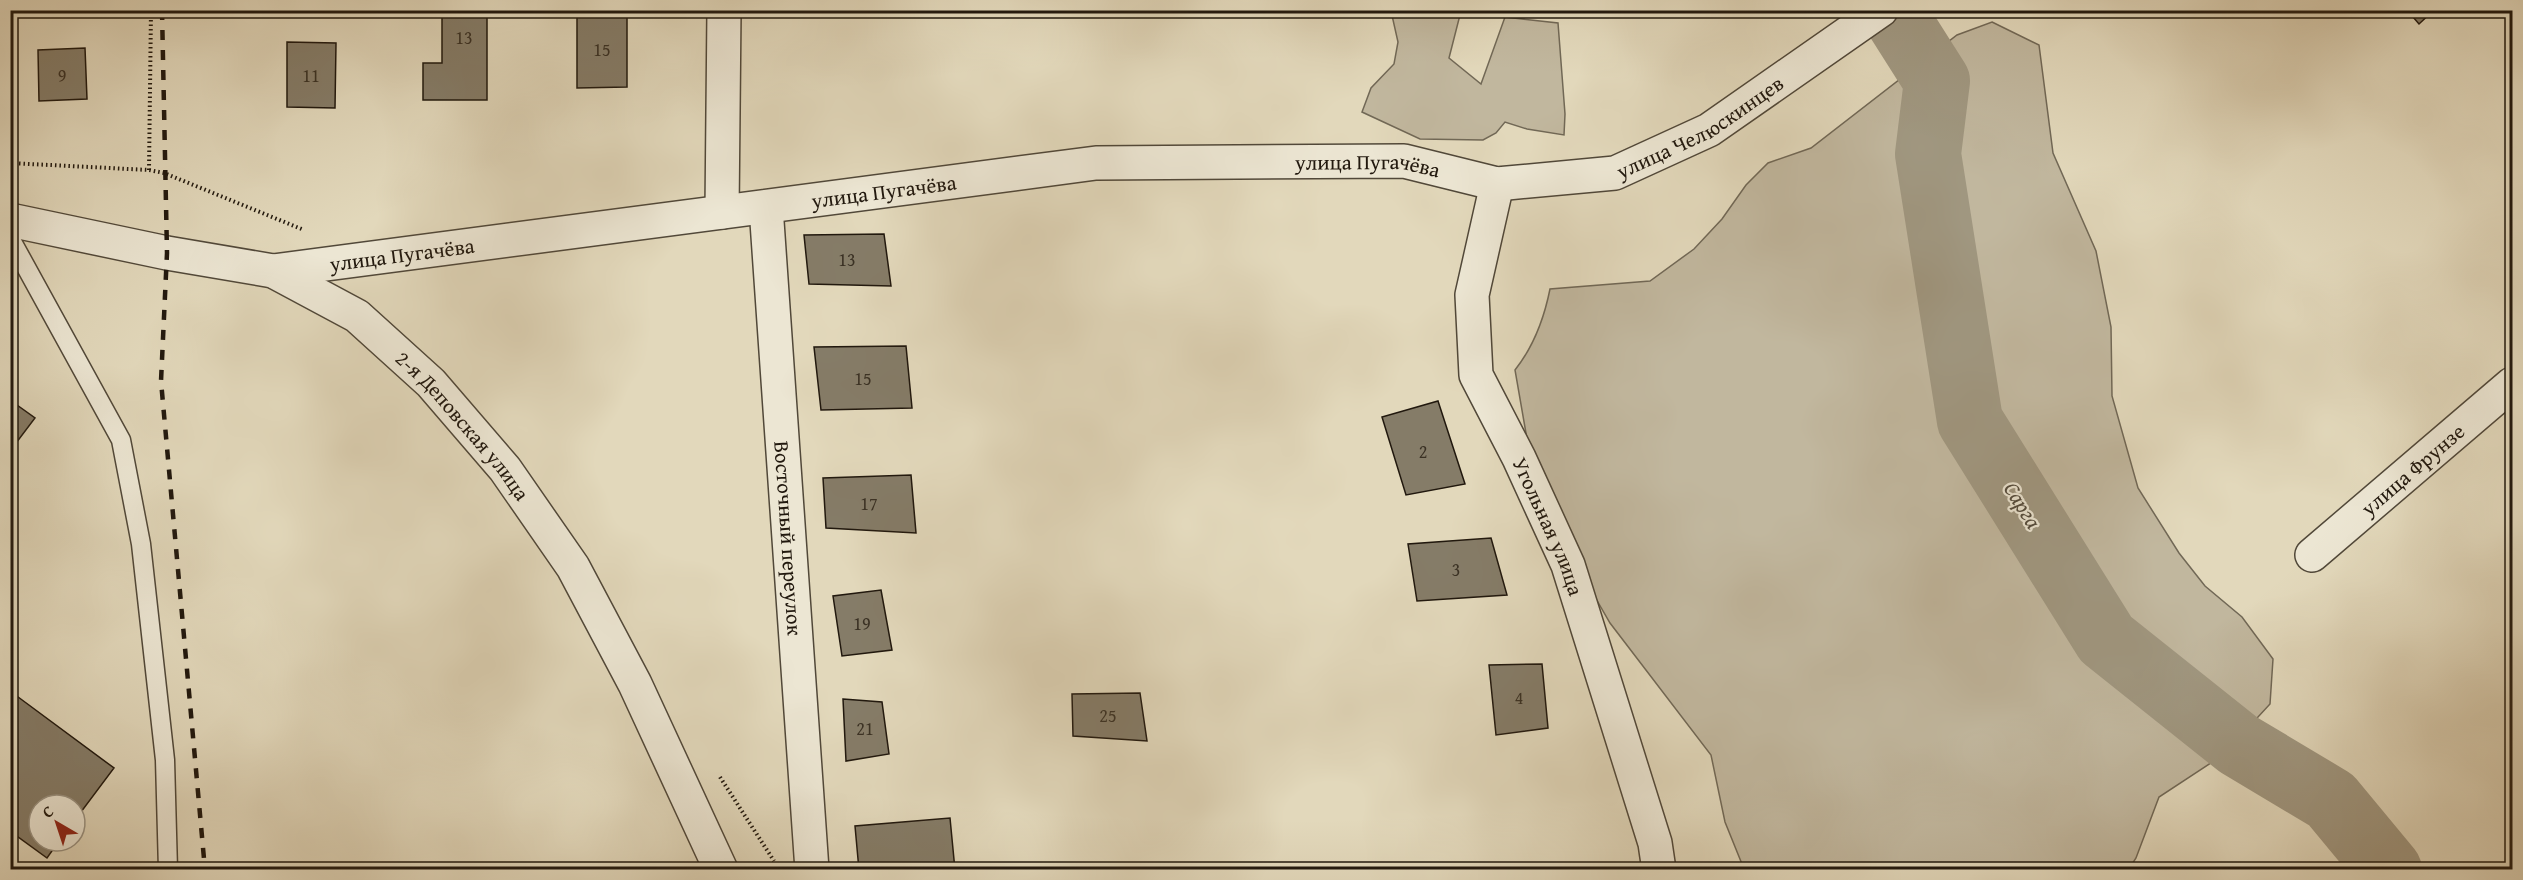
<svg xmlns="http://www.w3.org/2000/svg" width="2523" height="880" font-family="'Gentium Book Plus',serif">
<rect width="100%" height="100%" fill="#e2d8bb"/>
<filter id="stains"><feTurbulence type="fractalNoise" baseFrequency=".00333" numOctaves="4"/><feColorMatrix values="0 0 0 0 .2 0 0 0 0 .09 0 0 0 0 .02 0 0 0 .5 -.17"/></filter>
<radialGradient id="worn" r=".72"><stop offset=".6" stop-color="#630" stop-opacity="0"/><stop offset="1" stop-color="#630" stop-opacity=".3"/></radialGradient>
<path fill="#c1b79e" stroke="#716856" stroke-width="1.5" d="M1391,11H1461L1449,58L1481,84L1505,17L1558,23L1565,114L1564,135L1527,129L1505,122L1496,133L1483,140L1420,139L1362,112L1371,88L1394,64L1398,42Z
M1992,22L2039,45L2053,153L2096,251L2111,327L2112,396L2138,488L2179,553L2205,586L2242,617L2273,659L2270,704L2223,755L2159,797L2136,858L2129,869H1744L1725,822L1711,755L1610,623L1595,597L1527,439L1515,370C1534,346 1544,319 1550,289L1650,281L1694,249L1722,219L1746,185L1768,163L1811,148L1957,35Z"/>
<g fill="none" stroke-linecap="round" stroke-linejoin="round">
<path stroke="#a09780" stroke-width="66" d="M1892,10L1937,81L1928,154L1970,421L2106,639L2239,745L2331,800L2389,870"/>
</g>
<path fill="#857c68" stroke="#21180e" stroke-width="1.5" d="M442,10H487V100H423V63H442Z
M2407,10H2434L2419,24Z
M577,11H627V87L577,88Z
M287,42L336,43L335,108L287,107Z
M85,48L87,99L39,101L38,50Z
M884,234L891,286L809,284L804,235Z
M906,346L912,408L821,410L814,347Z
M10,400L35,418L10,451Z
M1438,401L1465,484L1406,495L1382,417Z
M911,475L916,533L826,528L823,478Z
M1491,538L1507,595L1417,601L1408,544Z
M881,590L892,650L842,656L833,596Z
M1542,664L1548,728L1496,735L1489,665Z
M10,691L114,768L75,820V805H39V841H59L47,858L10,831Z
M1140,693L1147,741L1073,736L1072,694Z
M843,699L882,702L889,754L846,761Z
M950,818L955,870H859L855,826Z"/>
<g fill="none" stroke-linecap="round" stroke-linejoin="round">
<g stroke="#514839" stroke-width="21">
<path id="service" d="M10,238L121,440L141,544L165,760L168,870"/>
</g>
<g stroke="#514839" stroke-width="36">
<g id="minor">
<path id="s1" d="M1497,184L1472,295L1476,375L1519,458L1568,565L1655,843L1659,870"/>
<path id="s2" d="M766,207L812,870"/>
<path d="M722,212L724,10"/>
<path id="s3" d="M273,271L1096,163L1404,161L1497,184L1615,173L1709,130L1881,10"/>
<path id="s4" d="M2312,555L2512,384"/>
</g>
</g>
<g stroke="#514839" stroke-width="36">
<g id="tertiary">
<path id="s5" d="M10,220L167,253L273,271L357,316L431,383L505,469L573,567L635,684L721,870"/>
</g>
</g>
<path stroke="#21180e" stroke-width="4" stroke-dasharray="1.5 3" stroke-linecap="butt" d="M10,163L149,170L164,173L304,230
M149,170L151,10
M720,777L774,861"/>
<use href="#service" stroke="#ece6d3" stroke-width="18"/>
<use href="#minor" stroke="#ece6d3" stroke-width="33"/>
<use href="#tertiary" stroke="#ece6d3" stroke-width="33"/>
<path stroke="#21180e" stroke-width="4.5" stroke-dasharray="10 10" stroke-linecap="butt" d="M162,10L167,253L161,381L205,870"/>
</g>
<g text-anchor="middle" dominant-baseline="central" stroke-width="4.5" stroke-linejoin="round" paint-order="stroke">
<g font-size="18" fill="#3a3124">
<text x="464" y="37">13</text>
<text x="602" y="49">15</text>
<text x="62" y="75">9</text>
<text x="311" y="75">11</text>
<text x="847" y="259">13</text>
<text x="863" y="378">15</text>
<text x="1423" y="451">2</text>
<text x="869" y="503">17</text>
<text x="1456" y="569">3</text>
<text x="862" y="623">19</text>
<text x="1519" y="697">4</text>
<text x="1108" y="715">25</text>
<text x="865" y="728">21</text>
</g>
<g font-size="21" fill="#21180e" stroke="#ece6d3">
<text stroke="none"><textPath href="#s3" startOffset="1449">улица Челюскинцев</textPath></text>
<text stroke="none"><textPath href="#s3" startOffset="1102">улица Пугачёва</textPath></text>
<text stroke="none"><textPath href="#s3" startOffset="616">улица Пугачёва</textPath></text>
<text stroke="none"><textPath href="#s3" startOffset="130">улица Пугачёва</textPath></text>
<text stroke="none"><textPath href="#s5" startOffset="516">2-я Деповская улица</textPath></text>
<text stroke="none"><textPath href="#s4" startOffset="132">улица Фрунзе</textPath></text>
<text stroke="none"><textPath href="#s1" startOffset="362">Угольная улица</textPath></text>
<text stroke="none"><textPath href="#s2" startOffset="332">Восточный переулок</textPath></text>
</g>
<g font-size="22" font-style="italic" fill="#544b3c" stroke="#ece6d3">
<text transform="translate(2023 505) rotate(58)">Сарга</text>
</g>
</g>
<rect width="2523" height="880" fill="none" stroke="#e2d8bb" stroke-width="36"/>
<rect x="12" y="12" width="2499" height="856" fill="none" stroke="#21180e" stroke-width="3"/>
<rect x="18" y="18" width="2487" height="844" fill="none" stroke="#21180e" stroke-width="1.5"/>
<g transform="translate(57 823) rotate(321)"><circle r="28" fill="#ece6d3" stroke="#9b9484" stroke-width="1.5"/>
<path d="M0-4.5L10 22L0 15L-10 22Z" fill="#8f2418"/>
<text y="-9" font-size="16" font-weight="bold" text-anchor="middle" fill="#21180e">С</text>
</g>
<rect width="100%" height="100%" filter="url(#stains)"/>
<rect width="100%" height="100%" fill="url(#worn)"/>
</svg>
